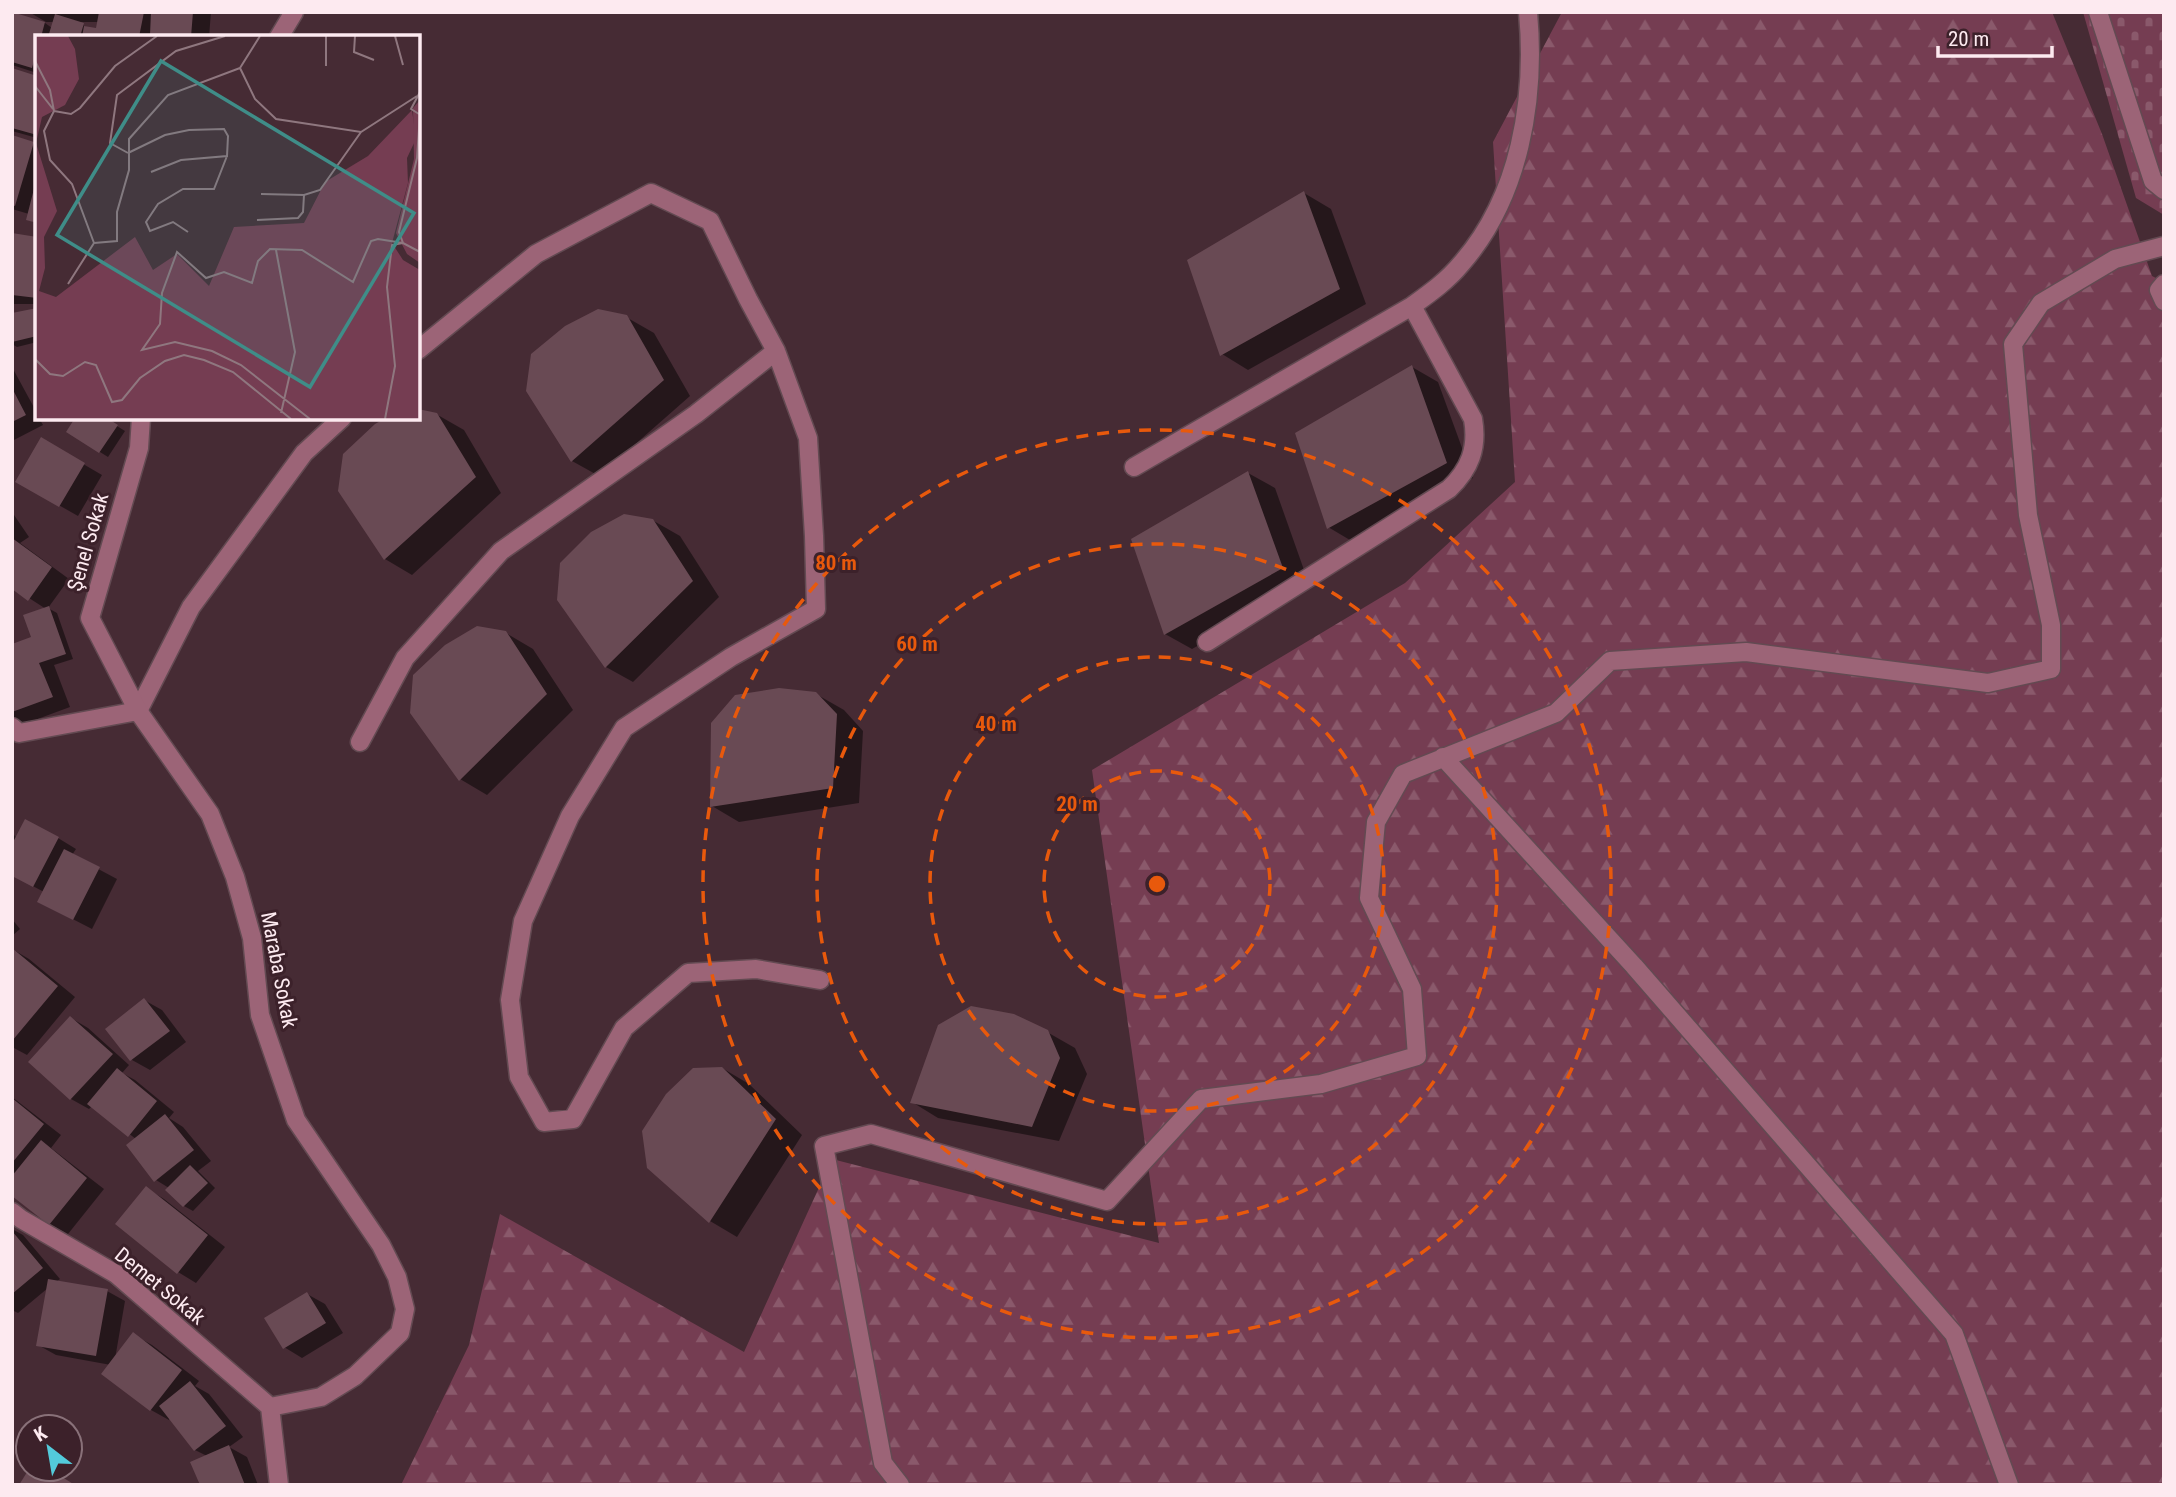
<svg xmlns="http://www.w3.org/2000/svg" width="2176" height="1497" font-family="'Roboto Condensed',sans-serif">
<defs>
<pattern id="forest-firs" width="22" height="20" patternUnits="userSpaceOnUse" patternTransform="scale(1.75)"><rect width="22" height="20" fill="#753d52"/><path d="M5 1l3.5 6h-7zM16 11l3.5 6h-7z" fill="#8a596b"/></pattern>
<pattern id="cemetery-stones" width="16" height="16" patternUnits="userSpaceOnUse" patternTransform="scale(1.75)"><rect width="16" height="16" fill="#753d52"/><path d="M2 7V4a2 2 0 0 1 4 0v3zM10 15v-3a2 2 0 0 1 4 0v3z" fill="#8a596b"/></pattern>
</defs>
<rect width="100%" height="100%" fill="#462b34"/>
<path fill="url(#forest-firs)" d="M1562,12H2052L2102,134L2152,276L2164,282V1485H401L469,1345L500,1214L744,1352L832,1159L1159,1243L1092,770L1405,583L1515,482L1493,142Z"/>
<path fill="url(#cemetery-stones)" d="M2083,12H2164V215L2136,198Z"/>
<path fill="#0007" fill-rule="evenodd" d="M29,12H211L209,37H37V73L12,65V14L45,23L52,28L54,22H46ZM78,22H99L97,30L89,29Z
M12,70L37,78V138L12,131Z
M12,137L37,145V224L28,219L29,214L12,209Z
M1304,193L1331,209L1366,304L1248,370L1222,354Z
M12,234L37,238V304H12Z
M37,310V342L17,347L12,344V315Z
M626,317L654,333L690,396L599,476L572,461Z
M12,367L37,413V418H39L43,425L12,441Z
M1412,367L1438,382L1473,478L1355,543L1328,527Z
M436,414L464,430L501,493L412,575L385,559L340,491L418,418Z
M104,418L125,431L108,457L68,432Z
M42,440L102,475L78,516L18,482Z
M1248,473L1275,488L1309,584L1192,649L1165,634Z
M12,512L29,537L20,543L69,579L48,608L57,613L73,659L54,665L70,707L24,724L12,717V646L33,638L46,609L12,587Z
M652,520L680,536L719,597L633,682L606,667Z
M506,633L533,649L573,710L487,795L460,779Z
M816,694L844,710L863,731L859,803L739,822L712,806Z
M12,832L17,839L58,838L76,849L72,855L117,879L92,929L57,911L44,892L12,875Z
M12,919L20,929L12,936Z
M12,949L29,959L75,997L27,1055L12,1047Z
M144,1000L162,1010L186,1042L150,1070L132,1060Z
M71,1018L88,1028L129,1065L122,1073L135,1080L174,1112L169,1118L183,1127L211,1161L198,1171L215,1188L193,1211L184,1206L169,1188L156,1180L136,1139L92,1106L89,1109L71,1099L30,1062Z
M1047,1032L1075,1048L1087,1074L1059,1141L938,1118L912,1102Z
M722,1068L749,1084L802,1135L737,1237L710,1221L649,1167Z
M12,1097L61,1135L51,1148L104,1189L68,1234L50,1224L16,1174L12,1171Z
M146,1188L164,1199L225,1247L196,1283L178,1272Z
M12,1229L23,1235L60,1279L56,1282L107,1291L125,1301L115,1359L134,1335L152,1345L199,1381L195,1386L209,1394L243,1437L229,1447L247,1457L258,1485H202L207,1456L195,1450L170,1418L169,1420L151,1410L104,1374L111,1365L56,1355L38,1345L48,1288L18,1313L12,1310Z
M307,1294L325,1304L343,1333L302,1358L284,1347Z"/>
<path fill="#694a54" d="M12,12L45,22L41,37H37V50L32,68L12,62Z
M99,12H144L139,37H82L84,26L96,28Z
M151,12H193L191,37L150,35Z
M55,14L84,23L80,37H48Z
M12,68L37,76V135L12,128Z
M12,135L34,142L15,206L12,205Z
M36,181L37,182V223L26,220Z
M1304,191L1340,289L1220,356L1187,260Z
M12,233L37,237V298L12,295Z
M37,308V336L12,342V313Z
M598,309L627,315L664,380L571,462L526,391L531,354L565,326Z
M1412,365L1447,463L1327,529L1295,433Z
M12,388L26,415L12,422Z
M418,409L437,413L476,477L384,560L338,491L343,454L375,424L386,418H418Z
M75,418H107L118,425L99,453L66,432Z
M41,437L85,463L59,507L15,482Z
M1248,471L1283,568L1164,635L1131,539Z
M624,514L653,519L693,581L605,668L557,600L560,563L591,532Z
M12,538L52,567L28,601L12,589Z
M49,606L66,654L39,663L53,697L12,712V644L31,637L23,615Z
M477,626L506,631L547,694L459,781L410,713L413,675L445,645Z
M779,688L816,692L837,714L833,788L710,807L711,723L735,695Z
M25,819L59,837L33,887L12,876V844Z
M64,849L100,867L73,920L37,902Z
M12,948L58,986L12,1041Z
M144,998L170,1031L130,1061L105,1029Z
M971,1006L1014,1014L1048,1030L1060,1058L1032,1127L910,1103L938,1025Z
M70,1016L113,1054L70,1100L28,1062Z
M722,1067L776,1119L709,1223L647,1168L642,1131L666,1094L693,1068Z
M117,1068L157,1101L128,1137L87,1104Z
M12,1098L44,1124L12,1163Z
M165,1114L194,1150L154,1182L126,1145Z
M41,1140L87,1178L49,1225L12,1196V1176Z
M190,1165L208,1183L183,1207L165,1190Z
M146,1186L208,1235L177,1274L115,1224Z
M12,1231L43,1268L12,1294Z
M48,1279L108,1289L96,1356L36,1346Z
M307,1292L326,1323L283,1349L264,1318Z
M133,1332L182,1370L150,1411L101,1374Z
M190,1381L226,1426L194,1451L159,1406Z
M229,1445L245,1485H200L190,1462Z
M29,1469H49L75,1485H19Z"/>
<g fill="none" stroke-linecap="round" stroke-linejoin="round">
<g stroke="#634a52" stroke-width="21">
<path id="lane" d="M776,351L808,438L814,536L816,609L731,657L624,728L570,816L523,921L510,1000L519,1077L544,1122L573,1119L624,1028L688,973L756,969L820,980
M1134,467L1412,306C1430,293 1447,281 1461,264C1520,197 1536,99 1528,12
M1207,642L1449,489C1470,469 1478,448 1473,419L1412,306
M138,711L191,607L304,453L342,418
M360,742L405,658L501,551L696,414L776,351L748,299L710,221L651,193L536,254L418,350"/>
</g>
<g stroke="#634a52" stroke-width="21">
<path id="street" d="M2098,12L2153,181L2164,190
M279,37L294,12
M2164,284L2159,290L2164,301
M141,418L139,448L90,618L138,711L210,814L235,877L252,938L260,1015L296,1120L381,1245L397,1277L405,1309L400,1333L355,1376L321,1397L270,1407
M12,727L19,733L138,711
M1443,757L1634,966L1954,1334L2009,1485
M12,1212L21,1219L116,1274L270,1407
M270,1407L279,1485
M900,1485L883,1463L824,1146L871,1134L1107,1201L1201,1099L1321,1084L1417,1056L1412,989L1369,898L1376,822L1403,774L1556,713L1610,661L1746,652L1988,683L2051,669V625L2028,515L2013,344L2041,303L2115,259L2164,246"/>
</g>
<use href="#lane" stroke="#9c6477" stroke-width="18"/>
<use href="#street" stroke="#9c6477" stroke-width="18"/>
</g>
<g fill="none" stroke="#e8590c" stroke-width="3.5" stroke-dasharray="12 9">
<circle cx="1157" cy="884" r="113"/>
<circle cx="1157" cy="884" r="227"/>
<circle cx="1157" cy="884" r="340"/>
<circle cx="1157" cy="884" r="454"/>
</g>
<g text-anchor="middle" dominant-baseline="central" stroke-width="6" stroke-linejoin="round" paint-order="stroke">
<g font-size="21" fill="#fdeaf0" stroke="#3c212a">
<text transform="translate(88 542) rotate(-74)">Şenel Sokak</text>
<text transform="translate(279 970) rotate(79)">Maraba Sokak</text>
<text transform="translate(160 1286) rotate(39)">Demet Sokak</text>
</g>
</g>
<g transform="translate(35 35)">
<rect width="385" height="385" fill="#462b34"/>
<path d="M0,1H33L40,14L44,44L30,70L7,82L1,108L22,176L9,202L10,233L4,256L21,262L100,202L118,235L142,219L174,251L199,192L269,188L290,147L333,121L377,75L381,104L372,123L373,148L357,208L368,225L385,235V384H0Z" fill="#753d52"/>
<path d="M385,65V228L372,219L361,198L379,124L378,73Z" fill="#753d52"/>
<path fill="none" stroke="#8f777f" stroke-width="2" d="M291,1V31M320,1L319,17L339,25M360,1L368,30M0,26L15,55L19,76M205,33L220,64L241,84L326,97L382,61M205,33L225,1M0,51L18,74M19,76L9,96L15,125L37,149L59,208M19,76L36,79L45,73L80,31L122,1M384,79L376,74L385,57M93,118L130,100L154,95L189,94L193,101L192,121L146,125L116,137M93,118L75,108L82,60L141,16L190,1M226,159L269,160L285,155L326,97M222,185L263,183L268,177L269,160M153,197L138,187L115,196L111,187L123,169L148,154H179L192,121M59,208L82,206V177L94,135V104L133,60L205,33M241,215L260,317L246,378M33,249L59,208M0,324L15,339L28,341L50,327L61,330L77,367L87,365L105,343L130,326L149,320L169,325L198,337L256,384M275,384L206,330L177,316L140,307L107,315L125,289L127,258L142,217L171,243L189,237L217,248L223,226L235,214L267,215L318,247L336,206L343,204L368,208L385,217M350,384L360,331L352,252L357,210L368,208L364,197L382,123L385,79"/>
<path fill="#3f8d88" fill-opacity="0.15" stroke="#3f8d88" stroke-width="3.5" d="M126,26L379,178L275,352L22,200Z"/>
<rect width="385" height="385" fill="none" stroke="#fdeaf0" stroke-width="3.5"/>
</g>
<circle cx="1157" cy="884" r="10" fill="#e8590c" stroke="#3c212a" stroke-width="3.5"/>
<g font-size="21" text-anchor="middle" font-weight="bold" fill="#e8590c" stroke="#3c212a" stroke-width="6" stroke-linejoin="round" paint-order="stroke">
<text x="836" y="570">80 m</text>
<text x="917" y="651">60 m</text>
<text x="996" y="731">40 m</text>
<text x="1077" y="811">20 m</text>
</g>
<rect width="2176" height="1497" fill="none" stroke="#fdeaf0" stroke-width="28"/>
<g transform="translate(49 1448) rotate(329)"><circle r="33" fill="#3c212a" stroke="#897179" stroke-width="2"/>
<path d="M0-5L12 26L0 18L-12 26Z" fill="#53cbdb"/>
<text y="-10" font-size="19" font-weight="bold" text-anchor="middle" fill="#fdeaf0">K</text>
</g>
<path d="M1938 46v10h114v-10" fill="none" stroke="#fdeaf0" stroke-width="3.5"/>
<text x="1948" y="46" font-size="21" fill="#fdeaf0" stroke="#3c212a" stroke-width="5" paint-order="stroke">20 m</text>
</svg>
